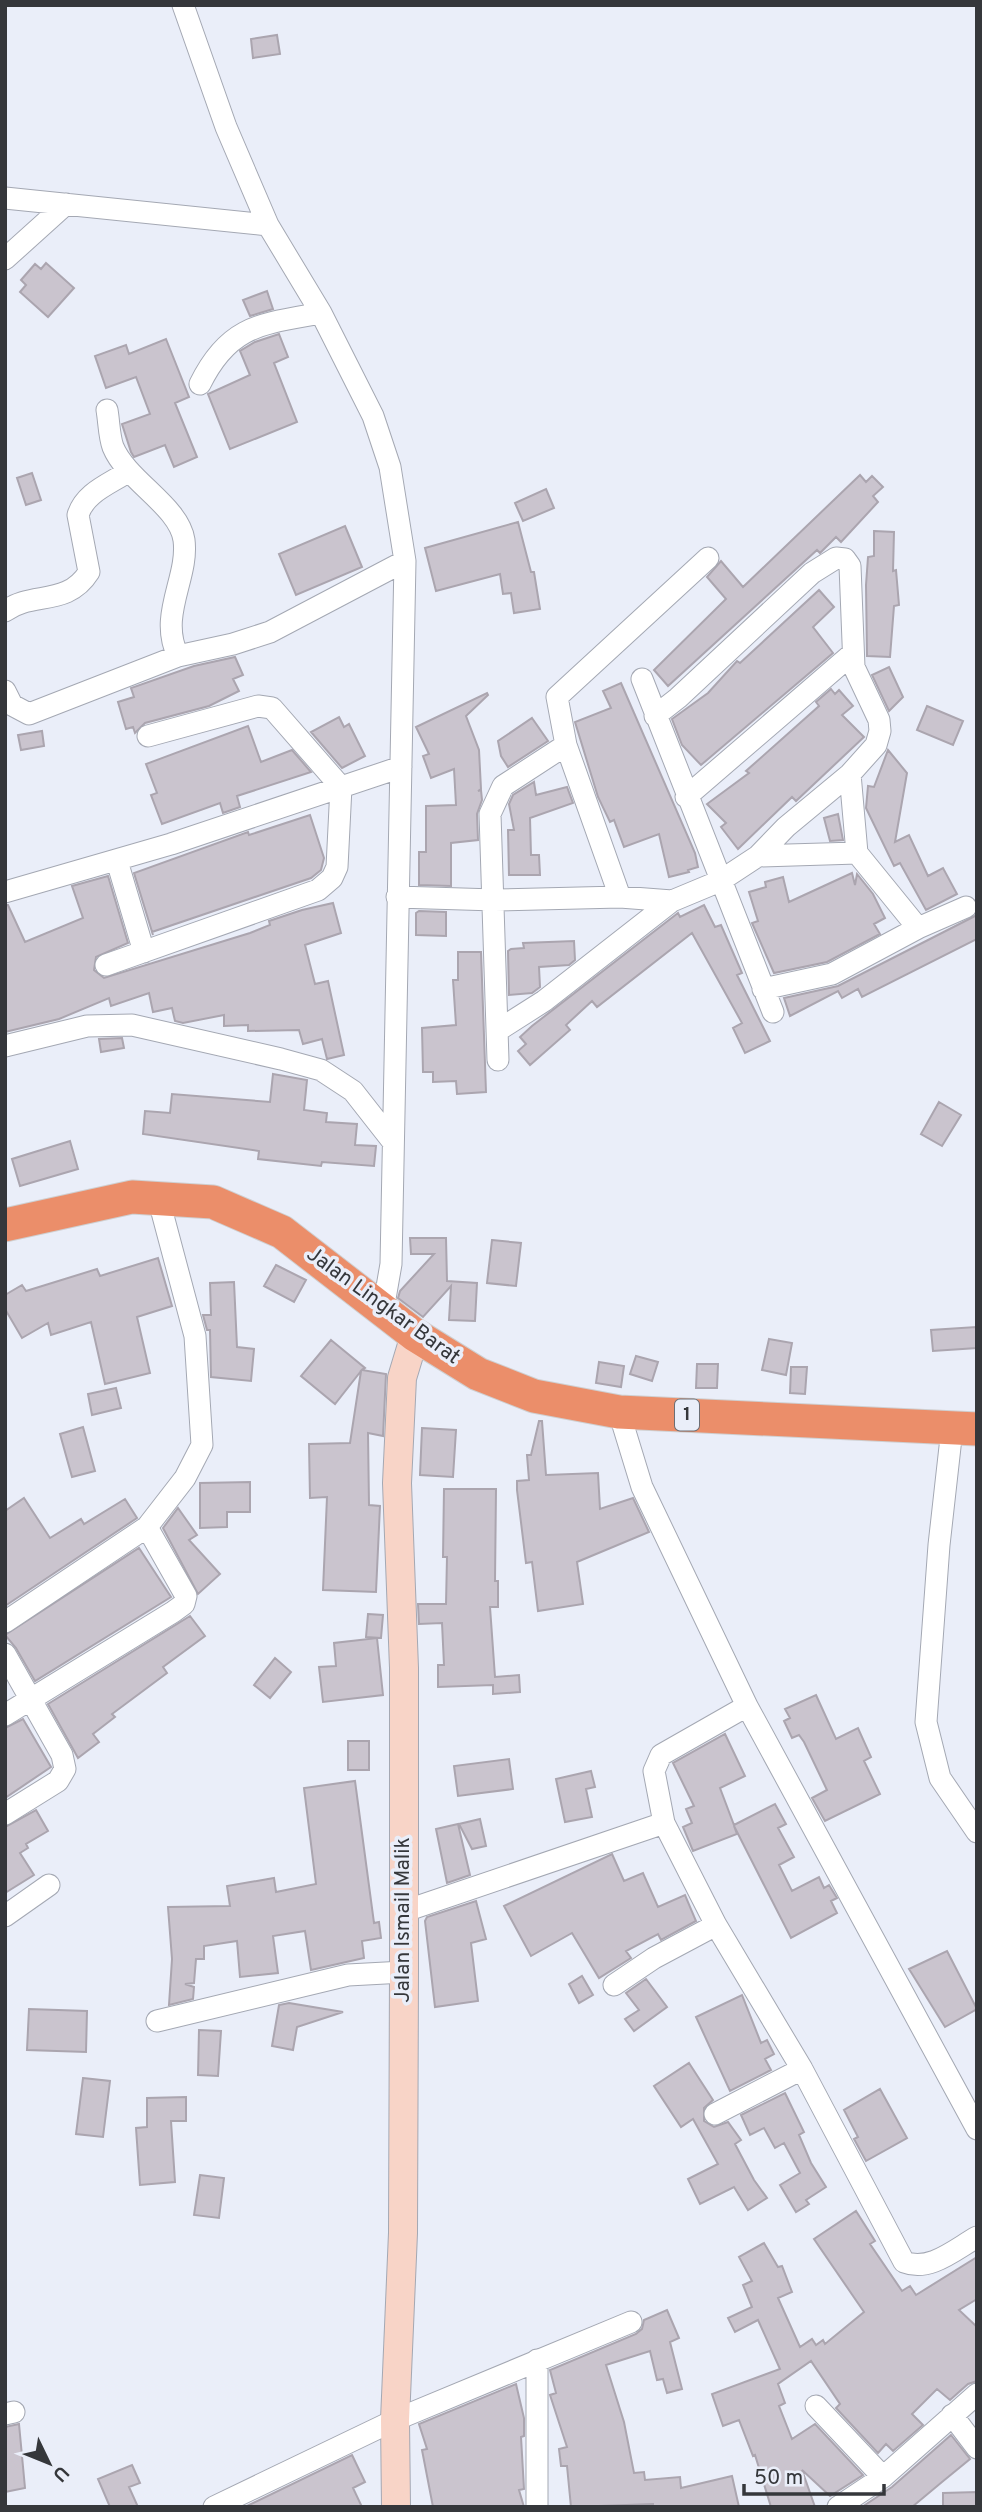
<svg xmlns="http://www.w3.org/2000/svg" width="982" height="2512" font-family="Overpass,sans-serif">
<rect width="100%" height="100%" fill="#eaeef9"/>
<path fill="#cac4ce" stroke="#aba5af" stroke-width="2" d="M277,35L280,54L253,58L251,39Z
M46,263L74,288L48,317L20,292L26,285L21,280L35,264L41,269Z
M267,291L273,309L250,316L243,300Z
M279,334L288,357L274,363L297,422L230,449L208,394L250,375L240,351L255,342Z
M166,339L189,397L175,403L197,457L174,467L165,445L134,457L131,452L122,424L150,414L136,377L106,388L95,356L126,345L129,354Z
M32,473L41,500L26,505L17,478Z
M860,475L866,482L872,476L883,487L873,496L878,502L841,542L836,537L820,553L817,550L668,686L654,670L726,599L707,577L721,561L743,587Z
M546,489L554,508L523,521L515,503Z
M518,522L531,572H534L540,609L514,613L511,593L503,594L500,574L436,591L425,548Z
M345,526L362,567L296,595L279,554Z
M874,531L894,532L893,571L896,570L899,605L894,606L890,657L867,656L866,585L868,557L874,556Z
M819,590L834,607L813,627L833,653L701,765L682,745L672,719L708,693L737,661L740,663Z
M235,657L243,675L233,679L239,691L209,706L145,723L135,733L133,727L126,729L118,702L134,697L131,688L194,666Z
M889,667L903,697L889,711L872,675Z
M621,683L695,853L698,867L688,870L689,872L669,877L659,834L624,847L614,820L610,822L598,797L575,722L611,708L603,691Z
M831,689L835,694L839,690L853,706L842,715L864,737L796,801L792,797L738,849L721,827L726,823L707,804L749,773L746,771L819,706L816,702Z
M487,693L488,695L466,716L479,750L481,789L478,791L481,790L482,800L477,814L478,840L451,843V886L419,885V852H426V806L456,805L454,769L431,778L423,756L429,754L416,727Z
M927,706L963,721L953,745L917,730Z
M339,717L344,727L349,724L365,756L342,768L311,732Z
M532,718L548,741L508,767L501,756L498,741Z
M248,726L261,762L292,750L311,772L237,796L240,807L223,813L220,803L162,824L151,795L157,793L146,764Z
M42,731L44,746L21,750L18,735Z
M888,750L907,773L895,842L909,835L928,876L943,868L957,894L926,910L900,863L894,866L866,808L868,786L874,787Z
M534,782L536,795L567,787L573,803L530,818L531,855H539L540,875H509L508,830H514L509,804L513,795Z
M838,814L843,840L830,841L824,818Z
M310,815L324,858L321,870L311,878L152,932L153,935L134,873L248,832L249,835Z
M852,873L855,885L857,874L873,894L885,918L874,924L880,934L827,962L774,973L752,923L758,921L749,892L766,887L765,882L783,877L789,902Z
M108,876L128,943L96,957L94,970L104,978L250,933L270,925L269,921L302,910L333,903L341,933L305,945L315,984L328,981L344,1055L327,1059L322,1039L303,1044L299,1030L248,1031V1025L224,1026V1015L183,1023L175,1021L172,1008L153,1012L149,993L111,1006L109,998L59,1019L5,1032V905H8L25,942L83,918L72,886Z
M704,905L715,927L721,925L742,973L737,975L770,1041L745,1053L733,1028L742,1023L692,933L597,1007L592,1001L566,1025L570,1030L530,1065L518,1051L526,1044L520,1037L532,1026L678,913L680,917Z
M419,911L446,912V936L416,935V913Z
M977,915V939L862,997L858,989L842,998L838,991L790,1016L784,998L838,986Z
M574,941L575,960L569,965L539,967L540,987L532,993L509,995L508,951L511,949L524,948L523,943Z
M458,952H481L486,1092L457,1094L456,1081L433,1082V1072H423L422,1028L456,1025L453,980H458Z
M122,1038L124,1048L101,1052L99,1039Z
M273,1074L307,1080L304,1110L327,1113L326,1122L357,1124L355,1145L376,1146L374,1166L322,1162L321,1166L258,1159L259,1151L143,1134L145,1111L170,1113L172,1094L270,1102Z
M939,1102L961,1115L942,1146L921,1134Z
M70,1141L78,1169L20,1186L12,1159Z
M410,1238H446L447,1281L477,1283L475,1321L449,1320L451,1286L423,1317L398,1298L400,1291L434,1254H411Z
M492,1240L521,1243L516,1286L487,1283Z
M158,1258L172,1306L137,1317L150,1373L105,1384L91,1322L51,1335L48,1323L22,1338L5,1309V1295L22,1285L26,1291L97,1269L100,1276Z
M276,1265L306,1280L294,1302L264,1286Z
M234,1282L237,1347L254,1349L251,1381L211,1377L210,1330H207L203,1315H211L210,1283Z
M976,1327L977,1348L933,1351L931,1330Z
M769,1339L792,1343L786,1375L762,1370Z
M331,1340L365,1368L362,1370L386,1374L383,1436L368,1433L369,1505L380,1506L376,1592L323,1590L327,1497L310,1498L309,1444L350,1443L361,1371L335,1404L301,1376Z
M636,1356L658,1362L652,1381L630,1374Z
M599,1362L624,1366L621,1387L596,1383Z
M697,1364H718L717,1388H696Z
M791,1367H807L805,1394L790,1393Z
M116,1388L121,1408L92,1415L88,1394Z
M539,1421H542L546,1475L598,1473L600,1509L633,1498L649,1532L577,1562L583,1604L538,1611L532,1562L526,1563L517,1490V1481L529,1480L527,1455H531Z
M83,1427L95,1471L72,1477L60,1434Z
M422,1428L456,1430L453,1477L420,1475Z
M250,1482V1512H227V1527L200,1528V1483Z
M444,1489H496L495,1581H498V1607H490L495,1677L519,1675L520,1692L493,1694V1685L438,1687V1665H444L442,1623L419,1624L418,1604H446L447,1557H443Z
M24,1498L50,1538L81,1519L84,1524L125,1499L137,1518L5,1606V1511Z
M178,1508L197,1535L189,1540L220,1574L198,1594L163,1528Z
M139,1548L171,1597L35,1681L16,1648L5,1635Z
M368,1614L383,1615L381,1638L366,1637Z
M190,1616L205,1636L163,1667L167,1673L112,1714L115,1717L93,1734L99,1742L78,1758L48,1704Z
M377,1638L383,1695L323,1702L319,1667L336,1666L334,1643Z
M275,1658L291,1672L270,1698L254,1685Z
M816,1695L836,1739L858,1728L871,1757L864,1761L880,1794L825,1821L812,1798L827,1790L804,1742L799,1735L792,1738L784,1721L790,1718L785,1709Z
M23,1719L51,1767L5,1798V1728Z
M725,1734L745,1776L720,1788L734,1825L775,1804L786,1824L778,1828L794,1857L779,1865L792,1891L819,1877L824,1888L829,1885L837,1898L831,1901L837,1913L791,1938L734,1826L737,1834L693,1851L683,1827L692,1823L686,1809L694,1806L673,1763Z
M348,1741H369V1770H348Z
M509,1759L513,1789L458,1796L454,1766Z
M591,1771L595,1787L586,1789L592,1817L565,1822L556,1779Z
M355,1781L374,1923L379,1922L381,1938L362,1941L364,1958L311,1970L305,1931L273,1936L278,1973L240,1977L237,1941L204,1946V1959H196L194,1983L185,1984L194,1987L193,1999L169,2005L172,1959L168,1907L230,1906L227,1886L274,1878L276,1892L316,1884L304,1788Z
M36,1810L48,1831L26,1844L28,1848L20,1853L34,1875L5,1893V1827Z
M480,1819L486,1846L472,1849L459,1824Z
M458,1824L470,1875L447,1883L436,1829Z
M612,1854L624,1881L643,1873L658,1907L685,1895L696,1921L661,1940L658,1934L626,1951L631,1958L599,1978L572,1933L531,1956L504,1906Z
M476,1901L486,1939L471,1943L478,2001L435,2007L425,1921L427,1917Z
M947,1951L977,2009L945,2027L909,1969Z
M582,1976L593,1995L579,2003L569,1984Z
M646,1979L667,2007L634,2031L625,2019L639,2010L626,1993Z
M742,1995L761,2043L767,2040L774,2054L765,2059L771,2070L730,2091L696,2017Z
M289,2003L343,2012L297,2027L293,2050L272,2046L279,2005Z
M29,2009L87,2011L86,2052L27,2050Z
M199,2030L221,2031L218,2076L198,2075Z
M689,2063L713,2100L704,2108V2121L714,2127L728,2122L741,2140L735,2144L754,2180L767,2198L748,2210L734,2187L700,2204L688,2179L718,2164L693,2119L681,2127L654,2086Z
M83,2078L110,2081L103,2137L76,2134Z
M880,2089L907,2138L866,2161L854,2139L858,2137L844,2110Z
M785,2093L804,2132L799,2135L811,2163L826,2187L806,2200L809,2204L796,2212L780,2185L800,2173L784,2143L775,2148L764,2128L750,2135L741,2115Z
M186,2097V2121H171L175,2182L140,2185L136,2128L147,2127V2098Z
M200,2175L224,2178L219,2218L194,2215Z
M856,2211L875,2241L870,2244L902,2291L910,2286L916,2295L977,2257V2299L959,2310L977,2327V2381L968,2384L950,2400L937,2389L912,2414L923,2425L893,2451L886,2444L878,2453L836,2408L840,2404L811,2361L778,2384L785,2403L779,2406L792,2439L815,2424L863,2475L830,2496L802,2470L815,2507H771L755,2455L753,2456L739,2420L723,2426L712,2394L780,2369L758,2320L735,2332L728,2318L752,2307L743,2285L752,2281L739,2257L764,2243L778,2267L782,2266L792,2292L778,2298L800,2347L812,2339L816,2345L823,2340L825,2344L864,2312L814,2239Z
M667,2310L679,2338L670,2342L682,2389L667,2393L663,2379L657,2380L650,2351L606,2365L624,2422L634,2473L644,2472L645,2480L680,2477L681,2488L732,2476L739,2507H653V2504L571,2507L567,2466H561L559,2449L567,2447L550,2395L556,2393L550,2370L636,2334L642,2329L644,2320Z
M516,2384L524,2418V2436L521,2437L524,2489L519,2490L524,2507H433L422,2450L427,2449L419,2424Z
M19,2424L25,2488L5,2492V2427Z
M951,2435L970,2459L942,2482L912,2507H862L892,2487Z
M352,2455L365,2482L353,2488L362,2507H245Z
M132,2465L140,2483L129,2487L138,2507H110L98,2479Z
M977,2492V2507H943V2493Z"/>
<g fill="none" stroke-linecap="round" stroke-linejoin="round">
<g stroke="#a4a8b3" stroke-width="23">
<path id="minor" d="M183,5L226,127L268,225L321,313L373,416L390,467L405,561L391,1264L383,1310
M5,198L268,225
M5,259L66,204
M200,384C229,325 261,324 321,313
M107,410C109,421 109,436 113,447C127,481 179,506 184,540C189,578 158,615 178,656L233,644L270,632L405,561
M5,611C32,591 67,607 89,572L78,515C85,492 110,484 129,471
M642,679L773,1012
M5,691L12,705L29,714L178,656
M566,745L557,697L708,558
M686,797L852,654
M857,853L918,928
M758,856L857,853L850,774
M117,861L144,952
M5,892L171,844L401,767
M397,897L495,900L620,897L672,901L720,881L758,856L786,827L850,774L876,745L880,731L879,720L854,667L850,566L845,559L836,558L812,573L678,698L655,716
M106,965L318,890L332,878L337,867L341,787L272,708L258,706L148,736
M763,989L832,974L918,928L966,907
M497,1031L544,1001L672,901
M5,1046L87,1026L132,1025L281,1059L321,1070L353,1091L393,1142
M498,1060L490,814L503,786L566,745L620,897
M619,1412L642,1487L747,1706L977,2129
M952,1429L939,1545L926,1722L940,1778L977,1832
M147,1527L185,1478L202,1445L195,1336L158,1197
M5,1622L147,1527L186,1596L184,1604L173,1612L5,1715
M5,1654L62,1755L65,1769L58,1781L5,1814
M747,1706L661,1755L654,1771L664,1823L716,1925L802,2069L904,2262C930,2272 954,2250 977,2237
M402,1912L664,1823
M5,1916L49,1885
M614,1985L654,1958L716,1925
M157,2021L348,1975L404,1972
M715,2114L802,2069
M537,2360V2507
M816,2406L883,2477
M5,2414L14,2412
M952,2415L977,2448
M214,2507L395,2420L631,2322
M838,2507L883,2477L977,2394"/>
</g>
<g stroke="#a4a8b3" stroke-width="30">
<path id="secondary" d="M396,2507L395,2420L403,2233L404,1972V1668L397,1483L402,1378L415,1335"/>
</g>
<g stroke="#cfcfd0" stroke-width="35">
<path id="trunk" d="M5,1225L132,1197L213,1202L282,1232L415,1335L478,1374L534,1396L619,1412L977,1429"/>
</g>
<use href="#minor" stroke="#fff" stroke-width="21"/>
<use href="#secondary" stroke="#f8d4c7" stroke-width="28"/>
<use href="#trunk" stroke="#eb8e6a" stroke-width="33"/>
</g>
<g text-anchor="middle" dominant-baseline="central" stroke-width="7" stroke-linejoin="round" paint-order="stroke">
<rect fill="#eaeef9" stroke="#6b6e74" stroke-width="2" x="675" y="1399.5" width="24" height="31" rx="5"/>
<g font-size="19" font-weight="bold" fill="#35373b">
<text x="687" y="1415">1</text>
</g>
<g font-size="21" fill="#35373b" stroke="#eaeef9">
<text transform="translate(383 1306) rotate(36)">Jalan Lingkar Barat</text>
<text transform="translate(403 1920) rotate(-90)">Jalan Ismail Malik</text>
</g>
</g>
<rect width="982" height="2512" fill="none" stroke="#35373b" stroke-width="14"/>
<g transform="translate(49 2463) rotate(133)" stroke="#eaeef9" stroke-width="5" paint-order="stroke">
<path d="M0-5L12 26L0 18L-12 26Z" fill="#35373b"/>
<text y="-10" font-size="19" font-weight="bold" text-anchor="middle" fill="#35373b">U</text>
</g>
<path d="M744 2484v10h140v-10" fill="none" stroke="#35373b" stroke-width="3.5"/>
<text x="754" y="2484" font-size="21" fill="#35373b" stroke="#eaeef9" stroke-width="5" paint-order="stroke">50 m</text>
</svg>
